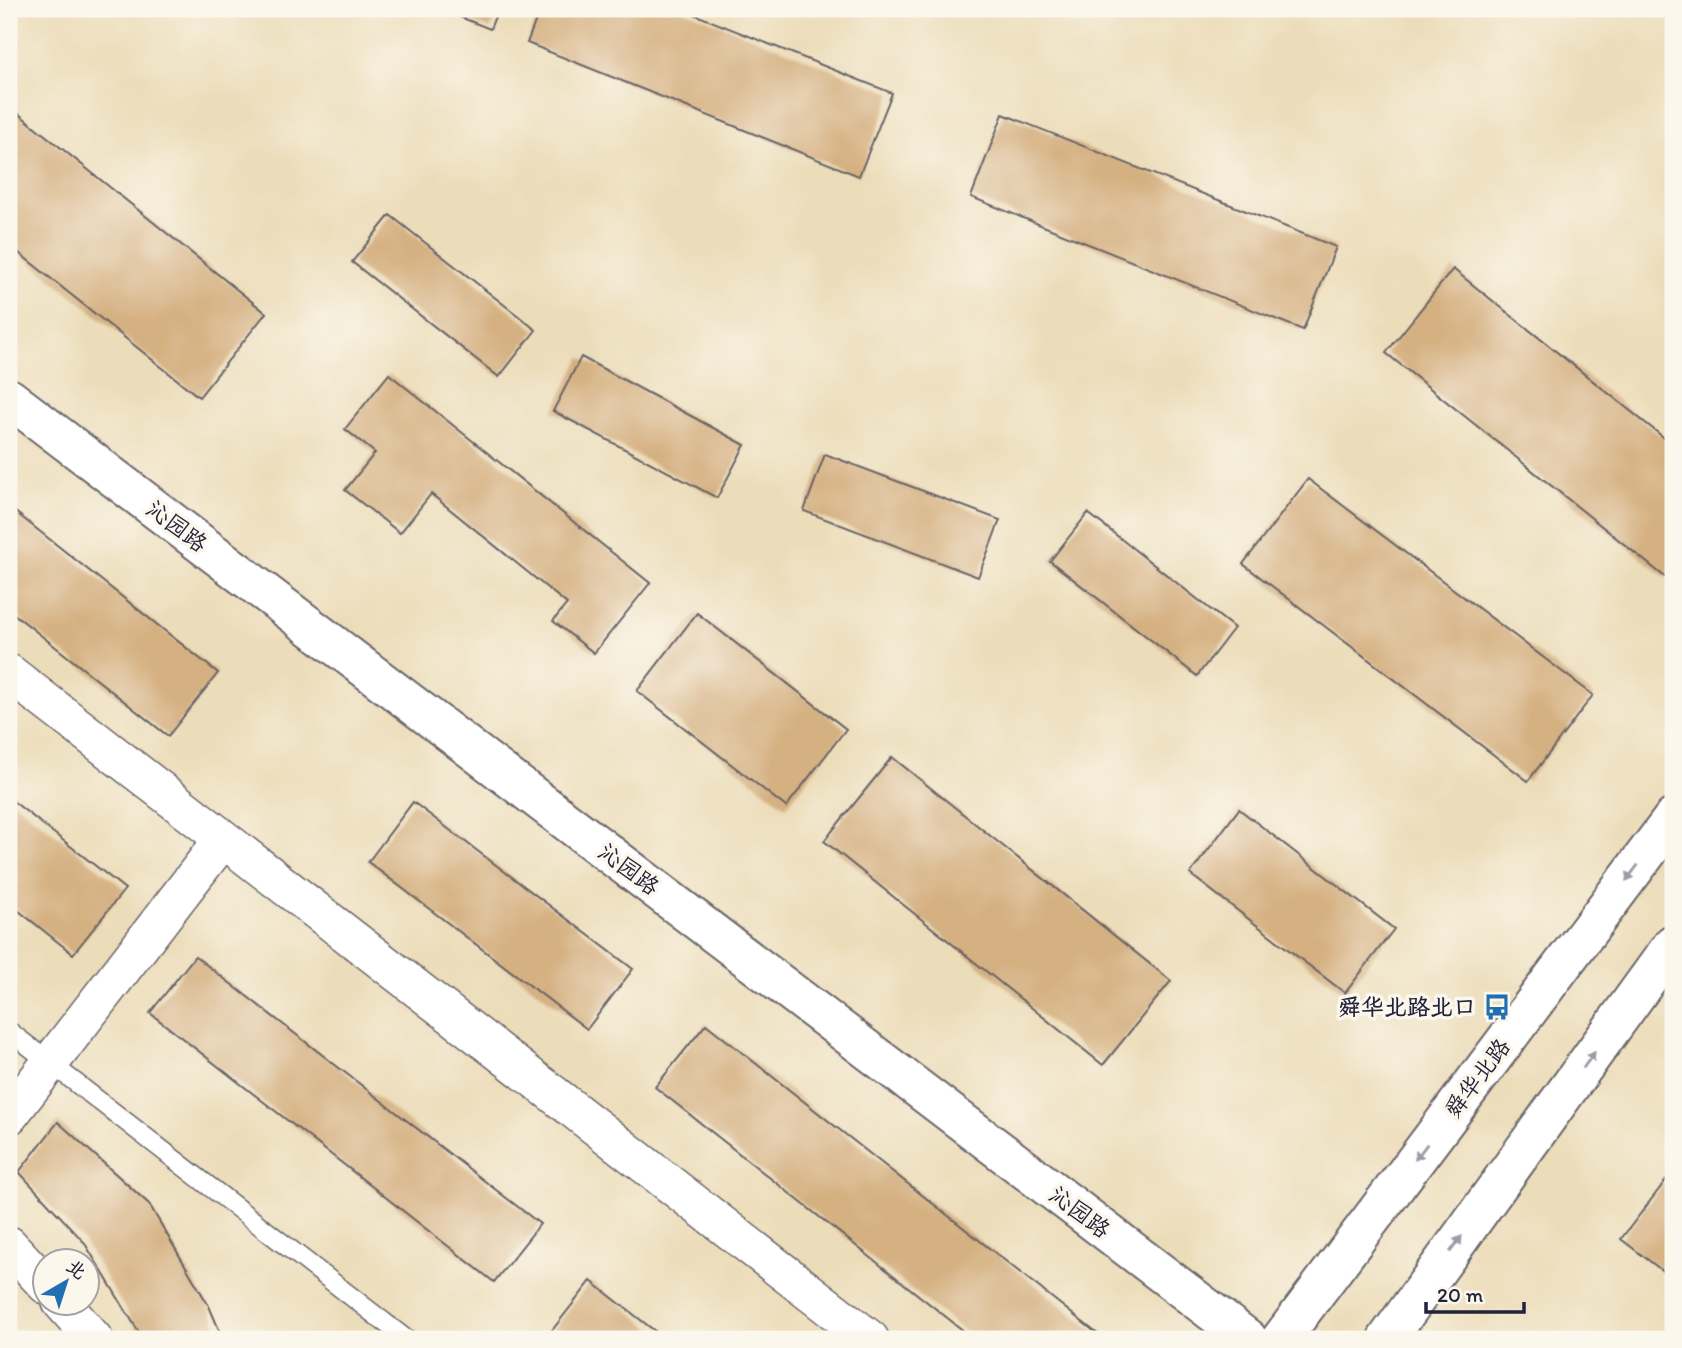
<svg xmlns="http://www.w3.org/2000/svg" width="1682" height="1348" font-family="Itim,'LXGW WenKai TC',sans-serif">
<rect width="100%" height="100%" fill="#fbf7ec"/>
<filter id="ink" filterUnits="userSpaceOnUse"><feTurbulence type="fractalNoise" baseFrequency=".0143" numOctaves="2"/><feDisplacementMap in="SourceGraphic" scale="14" xChannelSelector="R" yChannelSelector="G"/><feConvolveMatrix kernelMatrix="1 2 1 2 8 2 1 2 1" color-interpolation-filters="sRGB"/></filter>
<filter id="wash" filterUnits="userSpaceOnUse"><feTurbulence type="fractalNoise" baseFrequency=".00686" numOctaves="4" result="noise"/><feDisplacementMap in="SourceGraphic" scale="28" xChannelSelector="R" yChannelSelector="G"/><feGaussianBlur stdDeviation="1.57" result="paint"/><feColorMatrix in="noise" values="0 0 0 0 0 0 0 0 0 0 0 0 0 0 0 0 0 1.4 0 .05"/><feComposite in="paint" operator="in"/></filter>
<g filter="url(#wash)">
<rect width="100%" height="100%" fill="#ecddba"/>
<g id="blocks">
<path fill="#d5b182" d="M440,9H498L490,29Z
M540,9H681L892,93L859,176L527,43Z
M9,106L266,313L199,397L9,245Z
M1003,114L1336,247L1303,330L971,197Z
M390,215L536,330L499,377L352,262Z
M1453,269L1673,445V567L1665,577L1386,353Z
M581,357L745,445L717,498L553,411Z
M389,374L650,583L594,653L553,621L567,604L431,494L400,533L345,490L375,453L345,429Z
M825,454L1000,520L978,577L804,511Z
M1308,479L1593,695L1528,781L1243,564Z
M9,507L218,673L168,736L9,610Z
M1088,513L1234,628L1197,676L1050,561Z
M697,613L846,729L786,807L637,691Z
M892,757L1171,981L1103,1065L824,841Z
M9,798L125,889L73,954L9,903Z
M413,802L633,969L587,1029L368,862Z
M1239,809L1394,929L1345,993L1190,874Z
M195,956L540,1224L494,1282L150,1013Z
M706,1024L1104,1339H974L655,1087Z
M58,1122L149,1204L209,1306L223,1339H143L84,1242L19,1172Z
M1670,1175L1673,1178V1279L1621,1239Z
M591,1281L665,1339L546,1338Z"/>
</g>
</g>
<g filter="url(#ink)">
<use href="#blocks" fill-opacity="0" stroke="#696367" stroke-width="2"/>
<g fill="none" stroke-linecap="round" stroke-linejoin="round">
<g stroke="#696367" stroke-width="21">
<path id="lane" d="M9,1031L406,1339"/>
</g>
<g stroke="#696367" stroke-width="40">
<path id="street" d="M9,673L870,1339
M9,1116L223,839
M9,1245L46,1285
M61,1302L94,1339"/>
</g>
<g stroke="#696367" stroke-width="42">
<path id="secondary" d="M9,398L1248,1339
M1281,1339L1673,818
M1387,1339L1673,944"/>
</g>
<use href="#lane" stroke="#fff" stroke-width="18"/>
<use href="#street" stroke="#fff" stroke-width="37"/>
<use href="#secondary" stroke="#fff" stroke-width="38"/>
</g>
<defs><path id="oneway-solid" d="M-6-.8H1V-3.2L6.5 0L1 3.2V.8H-6Z" transform="scale(1.75)"/></defs>
<g fill="#9c9ca7">
<use href="#oneway-solid" transform="translate(1632 873) rotate(127)"/>
<use href="#oneway-solid" transform="translate(1589 1060) rotate(-54)"/>
<use href="#oneway-solid" transform="translate(1421 1152) rotate(127)"/>
<use href="#oneway-solid" transform="translate(1456 1244) rotate(-54)"/>
</g>
</g>
<defs>
<g id="bus-bare" transform="scale(2.1)"><path d="M-5-6H5V4H4V6H2V4H-2V6H-4V4H-5ZM-3.5-4V0h7V-4ZM-3.5 1.2v1.5H-2V1.2ZM2 1.2v1.5H3.5V1.2Z" fill="#1f6fb2" stroke="#fbf7ec" stroke-width="2.5" paint-order="stroke"/></g>
</defs>
<g fill-rule="evenodd">
<use href="#bus-bare" x="1497" y="1007"/>
</g>
<g text-anchor="middle" dominant-baseline="central" stroke-width="7" stroke-linejoin="round" paint-order="stroke">
<g font-size="23" fill="#22223b" stroke="#fbf7ec">
<text transform="translate(177 526) rotate(37)">沁园路</text>
<text transform="translate(629 869) rotate(37)">沁园路</text>
<text transform="translate(1477 1078) rotate(-53)">舜华北路</text>
<text transform="translate(1080 1212) rotate(37)">沁园路</text>
</g>
<g font-size="23" font-weight="bold" fill="#22223b" stroke="#fbf7ec" text-anchor="end">
<text x="1476" y="1007">舜华北路北口</text>
</g>
</g>
<rect width="1682" height="1348" fill="none" stroke="#fbf7ec" stroke-width="35"/>
<g transform="translate(66 1282) rotate(39)"><circle r="33" fill="#fbf7ec" stroke="#a4a2a5" stroke-width="2"/>
<path d="M0-5L12 26L0 18L-12 26Z" fill="#1f6fb2"/>
<text y="-10" font-size="19" font-weight="bold" text-anchor="middle" fill="#22223b">北</text>
</g>
<path d="M1426 1302v10h98v-10" fill="none" stroke="#22223b" stroke-width="3.5"/>
<text x="1437" y="1302" font-size="21" fill="#22223b" stroke="#fbf7ec" stroke-width="5" paint-order="stroke">20 m</text>
</svg>
